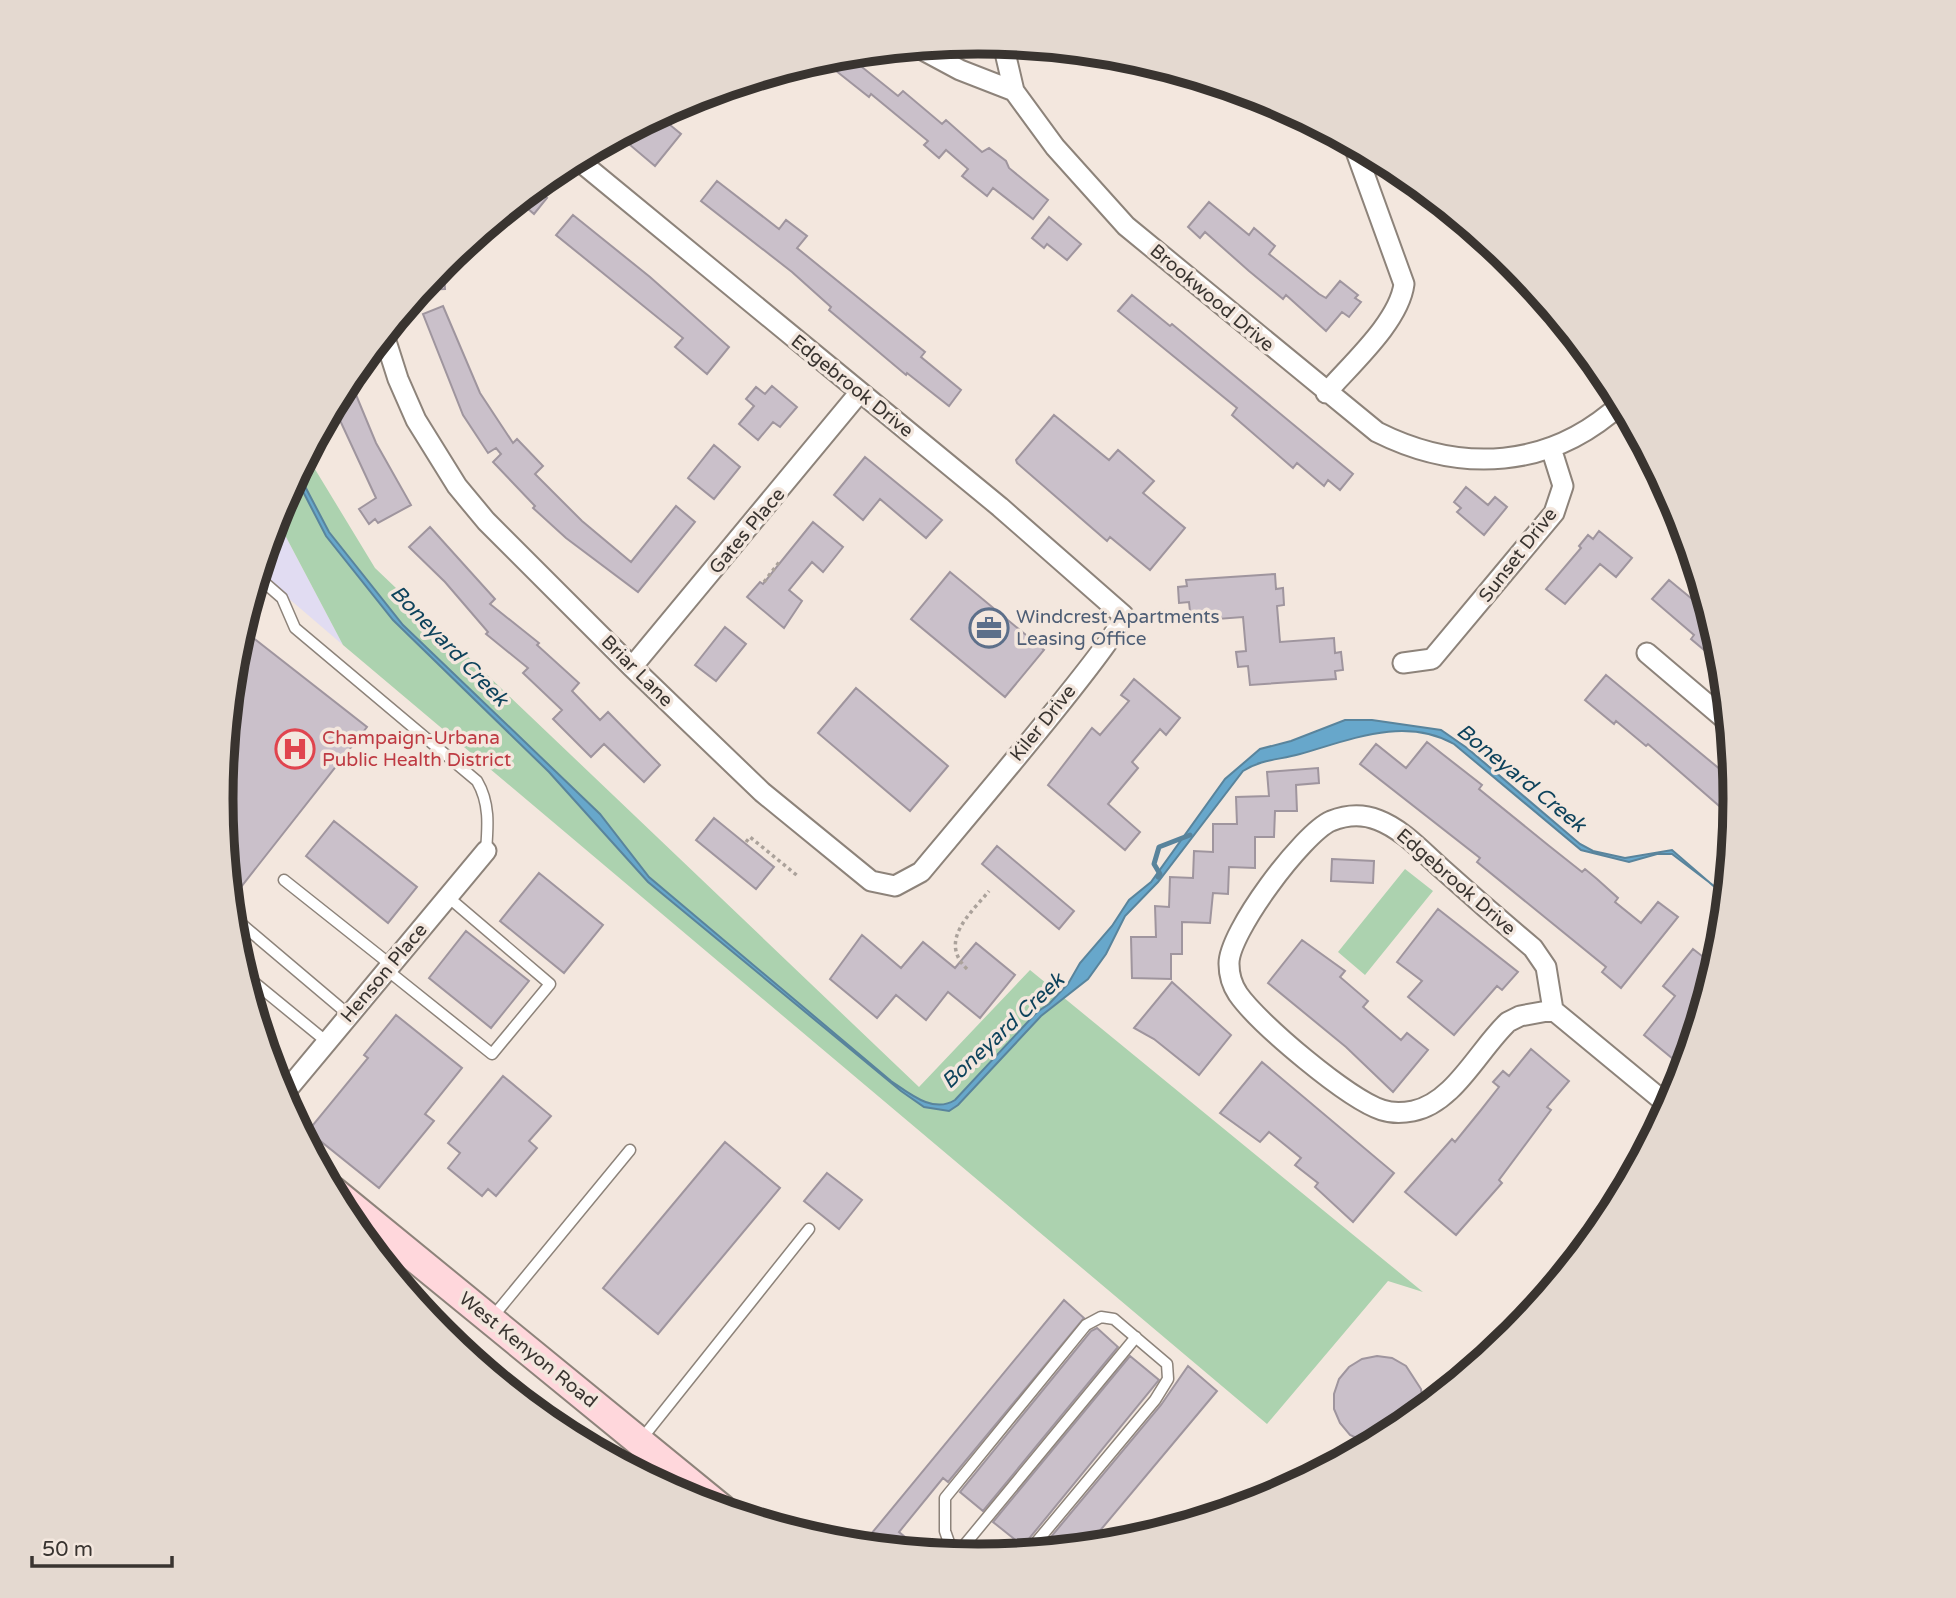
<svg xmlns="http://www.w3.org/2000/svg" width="1956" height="1598" font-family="'Varela Round',sans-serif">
<rect width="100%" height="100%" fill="#f3e7de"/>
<path fill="#e1dcf2" d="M276,518L343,645L259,573Z"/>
<path fill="#acd2af" d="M307,456L375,568L919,1087L1030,970L1423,1292L1388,1281L1267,1424L343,645L276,518Z
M1405,869L1433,891L1365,975L1338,952Z"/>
<path fill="#67a7cb" stroke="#59849c" stroke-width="2" d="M298,473L329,532L403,625L600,814L649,877L891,1081C909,1093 933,1114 955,1100L1037,1012L1049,1004L1068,984L1080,963L1112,926L1129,900L1151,882L1225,779L1260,749L1291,741L1345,720H1372L1441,730L1467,748L1580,844L1593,851L1625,858L1672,850L1725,896V900L1722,892L1672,854H1657L1629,862L1581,850L1454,744C1404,716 1350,740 1300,754C1279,760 1262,759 1243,771L1158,882L1125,916L1106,954L1088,979L1041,1016L958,1105L949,1111L924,1107L901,1091L648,882L549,772L393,620L326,536L296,478Z"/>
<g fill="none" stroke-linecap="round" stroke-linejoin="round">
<path stroke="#59849c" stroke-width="5" d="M1158,877L1160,874L1154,864L1159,847L1190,835"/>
</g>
<path fill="#cac0ca" stroke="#9f959e" stroke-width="2" d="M847,55L898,96L903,91L942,124L946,120L982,152L989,148L1006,161L1009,168L1048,200L1033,219L993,188L987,196L962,176L968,169L946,150L939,158L924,145L928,141L871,94L869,97L821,59Z
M689,99L692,100L670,125L681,134L655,166L630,145L646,126L644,124Z
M717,181L779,229L786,220L807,236L797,248L925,352L921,357L961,390L949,406L907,373L906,375L829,310L831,307L792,272L701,201Z
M535,188L547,198L534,214L519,201Z
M1209,202L1249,235L1254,228L1275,246L1269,254L1319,294L1326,298L1340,281L1358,295L1355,298L1361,302L1349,317L1342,312L1326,331L1286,295L1283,299L1249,271L1205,232L1200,238L1188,227Z
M573,215L650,277L729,347L707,374L675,347L683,338L556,235Z
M1049,217L1081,244L1067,260L1047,244L1044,248L1032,238Z
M443,263L445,289L421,290L432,277Z
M1132,295L1170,326L1172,324L1353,474L1340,490L1328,480L1324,486L1297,463L1293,468L1232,415L1237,408L1118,311Z
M443,306L480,393L513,443L517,439L543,466L535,474L582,521L631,562L676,506L695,522L638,592L566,538L533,508L535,506L493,462L501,454L496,448L488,453L463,415L423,314Z
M349,378L376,443L411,505L378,523L375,519L369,524L359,509L376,498L338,416L326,420Z
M772,386L797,407L780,427L773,422L758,440L739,424L754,406L746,399L756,387L765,394Z
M1054,415L1109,460L1118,450L1154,481L1143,493L1185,528L1150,570L1110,537L1107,541L1017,463L1016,460Z
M714,445L740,467L714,499L688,478Z
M865,457L942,520L926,538L880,499L863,520L834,495Z
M1466,487L1488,505L1495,497L1507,507L1484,535L1457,512L1461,508L1454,502Z
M813,522L843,547L823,572L812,562L789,590L802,601L784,628L747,597L760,582L763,584Z
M430,527L495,599L490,604L539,643L537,645L579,683L572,691L600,720L608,712L660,765L644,782L604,744L591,757L553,719L562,710L523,673L528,668L486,634L488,632L445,582L409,547Z
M1599,531L1632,558L1616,577L1600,564L1565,604L1546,589L1581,548L1579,546L1588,535L1593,539Z
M950,572L1044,650L1005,697L911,619Z
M1275,574L1276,589L1283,588L1284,605L1277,606L1280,642L1334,638L1335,653L1341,652L1343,670L1335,671L1336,679L1250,685L1248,666L1238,667L1236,652L1246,651L1243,617L1191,621L1189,602L1179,603L1178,587L1187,586L1186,580Z
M1669,580L1709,613L1722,665L1691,639L1694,635L1652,599Z
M725,627L746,644L716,681L695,665Z
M242,629L367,727L241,887L229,878L221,799L236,651Z
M1606,675L1733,780V818L1648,744L1646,746L1616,721L1614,724L1585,700Z
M1134,679L1180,718L1166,735L1160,729L1132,762L1138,768L1108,804L1140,832L1125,850L1048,785L1092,728L1100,735L1129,701L1121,695Z
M856,688L948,766L910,811L818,733Z
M1427,742L1482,785L1479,789L1548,845L1582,872L1585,869L1597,879L1618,898L1615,902L1641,923L1658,902L1678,917L1621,988L1602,972L1606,967L1477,862L1480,858L1360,764L1376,744L1406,768Z
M1318,768L1319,783L1296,785L1297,811H1275L1274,837H1255V868L1229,867L1228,894L1213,893L1210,923L1182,922V954H1171V979L1132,978L1131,937H1156L1155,906L1169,907L1170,877L1193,878L1194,851L1213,852V824H1237L1236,797L1269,796L1267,772Z
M714,818L774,867L756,889L696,840Z
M334,821L417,887L388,923L306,856Z
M997,846L1074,911L1059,929L982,864Z
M1332,859L1374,861L1373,883L1331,881Z
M539,873L603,925L564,973L500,921Z
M1438,909L1518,972L1502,990L1497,986L1454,1035L1408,997L1422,981L1397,962Z
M466,931L529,981L491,1028L429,978Z
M862,935L901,968L923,942L955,968L976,943L1015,975L980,1018L948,992L926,1020L896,995L877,1018L830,979Z
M1302,940L1345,971L1340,977L1368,1001L1363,1007L1401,1040L1407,1033L1428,1050L1393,1092L1346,1047L1268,983Z
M1693,949L1715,966L1684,1068L1644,1035L1675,996L1663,986Z
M1172,982L1231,1035L1199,1075L1154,1039L1134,1028Z
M396,1015L462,1068L425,1114L434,1121L379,1188L308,1131L368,1058L364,1055Z
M1531,1049L1569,1081L1547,1107L1551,1110L1499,1180L1502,1183L1456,1235L1405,1192L1452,1139L1455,1142L1481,1110L1499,1087L1493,1082L1503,1071L1509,1076Z
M1262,1062L1394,1173L1353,1222L1315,1187L1318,1183L1295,1165L1301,1158L1269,1132L1260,1142L1220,1113Z
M503,1076L551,1116L529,1141L537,1148L496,1196L488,1189L482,1196L448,1168L460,1153L448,1143Z
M725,1142L780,1188L658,1334L603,1288Z
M827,1173L862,1200L839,1229L804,1201Z
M1064,1300L1084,1318L948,1482L943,1478L899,1532L921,1550L862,1545Z
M1097,1328L1118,1347L983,1511L960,1492L1091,1331Z
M1130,1356L1159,1380L1023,1546L993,1522Z
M1377,1356L1392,1358L1406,1366L1421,1389L1423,1403L1422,1409L1398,1429L1370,1444L1350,1435L1340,1423L1334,1409V1394L1339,1379L1349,1367L1362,1359Z
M1188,1366L1217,1391L1088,1545L1040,1550L1161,1405Z"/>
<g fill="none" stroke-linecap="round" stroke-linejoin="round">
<g stroke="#8d837a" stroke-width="13">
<path id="lane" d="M258,577L282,598L295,628L477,781C490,803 488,826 486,851
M284,880L391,965
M232,916L349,1015
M387,970L492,1054L550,984L448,897
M244,974L327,1042
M491,1319L630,1150
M640,1441L809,1229
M953,1554L945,1531V1498L1086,1325L1101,1317L1114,1319L1167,1364L1168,1379L1155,1400L1029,1551
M957,1554L1136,1337"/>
</g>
<g stroke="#8d837a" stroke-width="23">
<path id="street" d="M1003,44L1014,91
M919,48L960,70L1014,91L1055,147L1126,226L1377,432C1461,474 1550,469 1621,404
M384,335L398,379L416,420L457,486L486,521L632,667L762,792L871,881L895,886L921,872C948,839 1122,636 1123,615L1000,507L577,159
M1326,393C1351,364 1399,322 1404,284L1354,146
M1647,653L1727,721
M1403,663L1432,659L1554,513L1563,486L1551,448
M632,667L860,392
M1553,1010L1520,1016L1508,1022C1479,1049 1454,1103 1413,1111C1403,1113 1391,1113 1382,1110C1348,1099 1259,1024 1238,994C1232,985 1229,974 1229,964C1228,933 1303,833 1331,821C1346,815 1363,814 1378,820C1402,829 1422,851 1441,868C1471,895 1502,922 1533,948L1546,967L1553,1010L1668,1105
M282,1096L486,851"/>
</g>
<g stroke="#8d837a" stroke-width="32">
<path id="secondary" d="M333,1191L722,1509"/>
</g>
<path stroke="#aba29b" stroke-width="3.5" stroke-dasharray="3.5 3.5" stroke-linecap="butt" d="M764,582L780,561
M746,842L750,837L799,877
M967,969C938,941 970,914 989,891"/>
<use href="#lane" stroke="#fff" stroke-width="10"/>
<use href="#street" stroke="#fff" stroke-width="19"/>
<use href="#secondary" stroke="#ffd7dc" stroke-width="28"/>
</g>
<defs>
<g id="office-ring" transform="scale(2.0125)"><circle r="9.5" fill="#f3e7de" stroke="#5c6f8a" stroke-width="1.5"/><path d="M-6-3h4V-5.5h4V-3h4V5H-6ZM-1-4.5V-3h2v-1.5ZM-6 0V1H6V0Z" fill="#5c6f8a"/></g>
<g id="hospital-ring" transform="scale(2.0125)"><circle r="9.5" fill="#f3e7de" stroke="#e0444e" stroke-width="1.5"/><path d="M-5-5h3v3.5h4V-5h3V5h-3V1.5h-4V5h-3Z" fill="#e0444e"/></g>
</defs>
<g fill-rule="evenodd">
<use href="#office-ring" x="989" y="628"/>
<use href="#hospital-ring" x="295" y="749"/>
</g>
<g text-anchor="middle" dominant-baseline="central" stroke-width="7" stroke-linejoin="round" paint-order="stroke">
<g font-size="19" fill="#393430" stroke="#f3e7de">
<text transform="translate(1212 298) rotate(40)">Brookwood Drive</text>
<text transform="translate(852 386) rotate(39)">Edgebrook Drive</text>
<text transform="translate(747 531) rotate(-50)">Gates Place</text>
<text transform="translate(1518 555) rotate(-52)">Sunset Drive</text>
<text transform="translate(637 671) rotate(45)">Briar Lane</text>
<text transform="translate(1043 723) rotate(-51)">Kiler Drive</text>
<text transform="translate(1456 882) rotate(41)">Edgebrook Drive</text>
<text transform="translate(384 973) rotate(-50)">Henson Place</text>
<text transform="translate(528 1350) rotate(39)">West Kenyon Road</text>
</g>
<g font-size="19" fill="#4e5e75" stroke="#f3e7de" text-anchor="start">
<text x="1016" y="617">Windcrest Apartments<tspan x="1016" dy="22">Leasing Office</tspan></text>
</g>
<g font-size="19" fill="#be3a42" stroke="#f3e7de" text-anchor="start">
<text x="322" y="738">Champaign-Urbana<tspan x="322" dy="22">Public Health District</tspan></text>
</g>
<g font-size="21" font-style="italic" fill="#0e435c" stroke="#f3e7de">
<text transform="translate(449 646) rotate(46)">Boneyard Creek</text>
<text transform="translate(1521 778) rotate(39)">Boneyard Creek</text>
<text transform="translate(1003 1031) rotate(-43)">Boneyard Creek</text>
</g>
</g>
<path d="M0 0H1956V1598H0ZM233 799a745 745 0 1 1 1490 0a745 745 0 1 1-1490 0Z" fill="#e4d9d0" fill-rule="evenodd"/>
<path fill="none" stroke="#393430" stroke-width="9" d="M233 799a745 745 0 1 1 1490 0a745 745 0 1 1-1490 0Z"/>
<path d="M32 1556v10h140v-10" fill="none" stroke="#393430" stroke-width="3.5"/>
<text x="42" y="1556" font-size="21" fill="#393430" stroke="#f3e7de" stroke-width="5" paint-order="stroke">50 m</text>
</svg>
